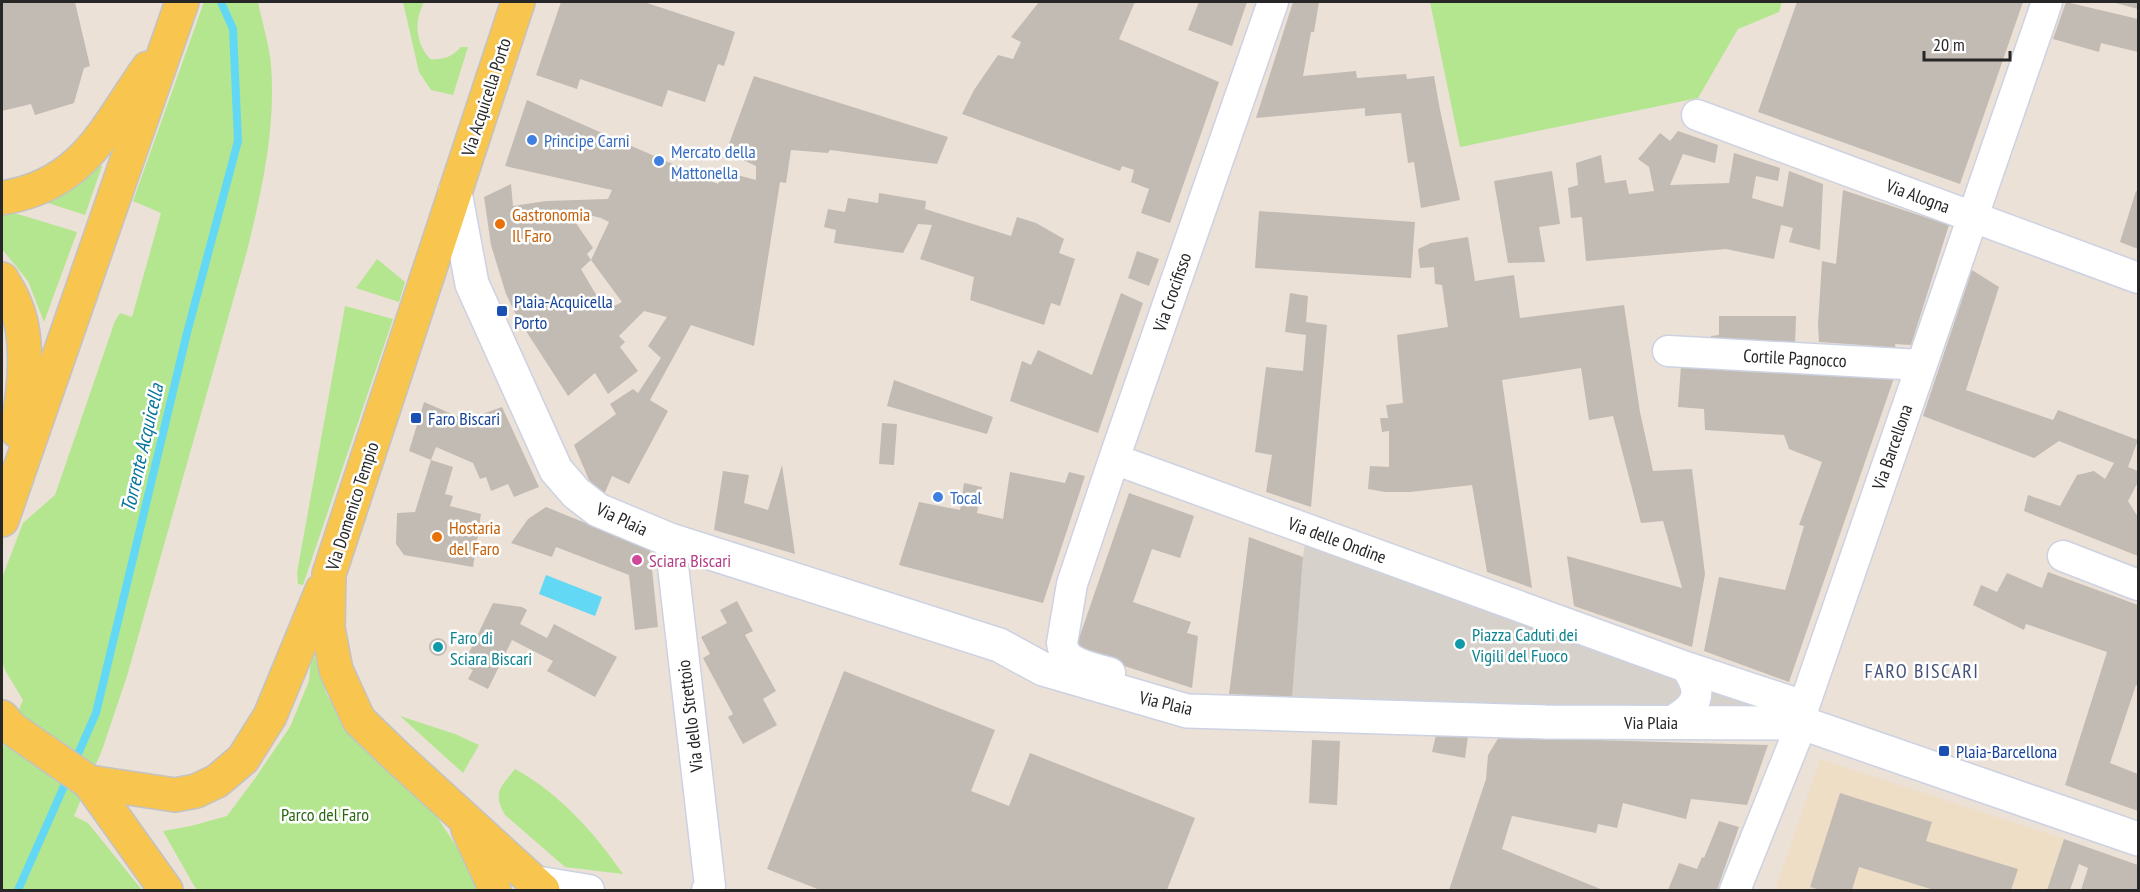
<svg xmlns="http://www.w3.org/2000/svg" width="2140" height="892" font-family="'PT Sans Narrow',sans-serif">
<rect width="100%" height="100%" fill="#ebe1d7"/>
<path fill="#eedec5" d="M1820,759L2064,839L2047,890H1775Z"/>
<path fill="#b3e68f" d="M204,2H258C262,22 269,44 271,65C276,128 262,190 247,251L127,676L102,750L74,816L88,823L142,890H2V750L23,700L5,670L2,661V578L23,523L55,495L115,321L120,313L132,317L161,213L133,201Z
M403,2H424C414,21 415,42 430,59C443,60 452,57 461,47H468L453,95L431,90L419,72Z
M1430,2H1782L1779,12L1738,29L1698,98L1460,147Z
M98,165L102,166L85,215L45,202C66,192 82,182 98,165Z
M2,212H11L77,232L44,322L28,281L2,249Z
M377,259L405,282L399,302L356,288Z
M345,306L393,319L303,585L298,584L297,573Z
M312,648L326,693L343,723L433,811L464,858L475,879L478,890H197L193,884L163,831L191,826L227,816L256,777L290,727L309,681Z
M400,716L455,734L479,745L463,773Z
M515,769C560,794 594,832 623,874L565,867L505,815C492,792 501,787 515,769Z"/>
<path fill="#d6d1ca" d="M1307,530L1804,706L1290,713L1303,557Z"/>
<path fill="#62d8f5" d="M546,575L602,597L595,616L539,594Z"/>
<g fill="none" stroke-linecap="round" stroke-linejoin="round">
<path stroke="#62d8f5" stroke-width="8" d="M74,763L96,713L187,333L238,141L233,29L221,2
M18,890L69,775"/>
</g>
<path fill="#c2bbb4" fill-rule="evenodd" d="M2,2H75L90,66L84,68L74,103L35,115L31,104L2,111Z
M561,2H644L735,32L724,66L718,64L705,102L668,90L662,107L580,79L577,89L536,75Z
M1039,2H1135L1119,39L1219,82L1170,223L1141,213L1149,189L1131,182L1134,170L1122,166L1120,171L962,114L974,90L998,55L1013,59L1021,42L1011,37Z
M1199,2H1247L1232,46L1188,30Z
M1293,2H1319L1314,32H1311L1303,76L1356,71L1357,78L1406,74L1407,79L1434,76L1440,110L1460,200L1421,208L1414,162L1408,163L1401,113L1365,116V108L1256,118Z
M1797,2H2023L1960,184L1758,112Z
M2066,2L2138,19V52L2101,43L2099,52L2053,39Z
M2112,2H2138V9Z
M754,76L948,137L937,164L830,150L828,153L791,150L786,183L780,182L754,346L691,325L650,400L668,411L629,484L612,476L604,495L589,480L574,445L616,414L610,404L633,389L638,393L661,358L648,346L667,317L644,311L619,336L625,342L620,347L638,371L608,394L595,373L568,396L517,317L506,294L491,245L484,197L511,184L513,206L546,201L608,199L612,190L505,166L527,100L718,184L722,171L756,180V166L726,152ZM567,210L601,218L609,222L591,260L622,302L606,310L595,293L581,269L591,260L587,254L593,248Z
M1678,131L1718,145L1715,163L1683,154L1670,185L1729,183L1734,153L1780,168L1778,181L1756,176L1752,198L1783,207L1789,171L1823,184L1820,250L1789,242L1793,228L1781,225L1774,259L1726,249L1586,261L1582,217L1571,218L1568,188L1578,185L1576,163L1601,155L1605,183L1626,180L1629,194L1654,191L1649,167L1638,159L1660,133L1670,141Z
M1552,171L1560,224L1539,227L1545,262L1508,263L1494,181Z
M1843,190L1949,225L1911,345L1895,344L1896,351H1876V346L1819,342L1818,325L1822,261L1836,264Z
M2136,191L2138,192V249L2120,242Z
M879,193L926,201L925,209L1011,236L1017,217L1036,223L1064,239L1059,253L1075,259L1060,306L1051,303L1044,325L970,300L974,277L920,259L932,225L918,224L903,253L834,243L836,230L824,227L828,209L845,212L848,198L878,203Z
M1259,211L1415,222L1411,278L1255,268Z
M1468,237L1475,281L1514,275L1520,318L1624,305L1640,412L1653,471L1692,469L1705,574L1692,647L1574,606L1567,556L1682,588L1663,521L1641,523L1613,416L1589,420L1581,368L1502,380L1532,588L1487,572L1472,485L1410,492H1385L1368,489L1370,466L1389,467V431L1382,432L1380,418H1388L1386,405L1403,403L1397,335L1448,327L1442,285L1435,284L1434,267L1420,268L1418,249L1431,243Z
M1137,251L1159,259L1149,286L1128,278Z
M1972,270L1999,287L1966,390L2053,420L2058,410L2138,440L2128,467L2138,471V482L2128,501L2138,517V556L2024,511L2028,495L2060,506L2077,475L2094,471L2105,479L2114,463L2059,441L2034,458L1923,416Z
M1121,293L1143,303L1098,433L1010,401L1022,361L1031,365L1038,350L1092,375Z
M1290,293L1308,296L1306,322L1327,325L1311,507L1266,492L1272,455L1255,452L1266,367L1303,371L1306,335L1285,332Z
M1719,316H1796L1795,347L1744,346V339H1724L1711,346V336L1719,335Z
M1681,366L1895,375L1789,682L1704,651L1719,577L1785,590L1804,526L1799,525L1822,462L1789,449L1784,435L1705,430L1704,409L1678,407Z
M894,380L993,417L987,434L887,406Z
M424,402L466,420L502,407L539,487L514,497L508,484L491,491L486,477L480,479L473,463L436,447L431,460L453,467L445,494L453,496L450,506L481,514L473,567L404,555L396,544L397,513L415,512L431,460L409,451Z
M882,423L897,424L894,465L879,464Z
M782,465L795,554L714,530L723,471L749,475L744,503L768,510Z
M1010,472L1065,483L1069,472L1085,476L1043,603L899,565L919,502L960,510L964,483L982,487L977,513L1003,519Z
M1129,493L1194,516L1180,558L1152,549L1133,602L1191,622L1187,633L1198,636L1192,688L1075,650Z
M546,507L650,549L658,627L635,630L629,575L556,547L552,557L511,543L528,519Z
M1249,537L1303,557L1292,697L1229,694Z
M2048,572L2138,605V686L2136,685L2110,763L2138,774V811L2065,785L2107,652L2026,624L2024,630L1973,605L1981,585L1997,592L2007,573L2042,588Z
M737,601L753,631L745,635L776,691L763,699L777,725L743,744L728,717L733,714L703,658L710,654L701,637L727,623L720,610Z
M493,603L522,607L527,610L520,624L547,638L554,624L617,657L595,697L547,671L553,661L512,640L488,689L468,679L473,670L449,658L453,650L467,657Z
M429 647a9 9 0 1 1 18 0a9 9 0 1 1-18 0Z
M844,671L995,730L971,791L1009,806L1030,753L1195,818L1167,890H820L767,869Z
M1436,735L1468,736L1465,758L1432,752Z
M1499,737L1695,743L1768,745L1747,805L1691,799L1686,819L1623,803L1617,828L1598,824L1596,833L1512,816L1502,849L1603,890H1449L1486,779L1488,755Z
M1312,740L1340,741L1337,805L1309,803Z
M1840,793L1932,822L1926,841L2018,869L2011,890H1934L1859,867L1852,890H1820L1810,887Z
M1719,821L1739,827L1717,890H1668L1679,863L1697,869L1702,857L1704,858Z
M2064,839L2138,865V890H2081L2088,868L2079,864L2070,890H2047Z"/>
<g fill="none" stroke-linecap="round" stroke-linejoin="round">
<g stroke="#ccd2e2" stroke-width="33">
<path id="minor" d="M1697,115L2138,278
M1668,351L1921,365
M1114,459L1686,667L1804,706
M670,540L710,886L707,890
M2063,556L2138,585
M1110,673C1092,667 1064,665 1062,643L1072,584L1114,459L1273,2
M1670,722C1697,707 1705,694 1686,667
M534,881L589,890
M1735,890L1802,723L1804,706L2047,2"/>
</g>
<g stroke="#ccd2e2" stroke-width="36">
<path id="tertiary" d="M455,192L472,284L556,470L576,493L598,510L670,540L999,645L1043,669L1187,711L1546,722L1802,723L2138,839"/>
</g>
<g stroke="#c3c3c3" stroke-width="36">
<path id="primary" d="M518,2L329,574L328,628L336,670L359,720L394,754L543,890
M2,198C84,185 105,129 148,68
M2,279C6,287 12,295 15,304C31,340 24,393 17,431
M2,520L182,2
M2,717L11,728L89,782L166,890
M89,782L175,795L196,791L217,781L243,759L270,716L322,590
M468,829L492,881L494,890"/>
</g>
<use href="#minor" stroke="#fff" stroke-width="30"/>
<use href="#tertiary" stroke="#fff" stroke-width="33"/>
<use href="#primary" stroke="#f8c54f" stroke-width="33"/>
</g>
<g fill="#3f7fe0" stroke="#fff" stroke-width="2">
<circle cx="532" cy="140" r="6"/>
<circle cx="659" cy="161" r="6"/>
<circle cx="938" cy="497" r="6"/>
</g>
<g fill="#e8710a" stroke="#fff" stroke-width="2">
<circle cx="500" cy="224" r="6"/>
<circle cx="437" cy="537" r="6"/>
</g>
<g fill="#1a4fb4" stroke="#fff" stroke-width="2">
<rect x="496" y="305" width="12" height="12" rx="3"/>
<rect x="410" y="412" width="12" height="12" rx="3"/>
<rect x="1938" y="745" width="12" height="12" rx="3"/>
</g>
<circle fill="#d1479c" stroke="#fff" stroke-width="2" cx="637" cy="560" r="6"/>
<g fill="#0f9aa8" stroke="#fff" stroke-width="2">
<circle cx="1460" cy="644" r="6"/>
<circle cx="438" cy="647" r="6"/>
</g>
<g text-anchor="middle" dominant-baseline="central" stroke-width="5" stroke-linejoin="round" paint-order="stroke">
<g font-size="18" fill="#272727" stroke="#fff">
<text transform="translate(486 97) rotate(-72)">Via Acquicella Porto</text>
<text transform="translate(1918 196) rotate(20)">Via Alogna</text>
<text transform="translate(1172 292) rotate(-71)">Via Crocifisso</text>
<text transform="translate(1795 358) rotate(3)">Cortile Pagnocco</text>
<text transform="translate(1892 447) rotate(-71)">Via Barcellona</text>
<text transform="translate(352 506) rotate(-72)">Via Domenico Tempio</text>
<text transform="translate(622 519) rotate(25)">Via Plaia</text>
<text transform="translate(1337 540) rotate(20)">Via delle Ondine</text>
<text transform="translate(1166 703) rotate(13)">Via Plaia</text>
<text transform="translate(690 716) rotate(-97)">Via dello Strettoio</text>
<text x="1651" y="722">Via Plaia</text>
</g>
<g font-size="18" fill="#366cbe" stroke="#fff" text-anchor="start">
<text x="544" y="140">Principe Carni</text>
<text x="671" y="151">Mercato della<tspan x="671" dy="21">Mattonella</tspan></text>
<text x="950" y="497">Tocal</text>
</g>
<g font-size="18" fill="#c56008" stroke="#fff" text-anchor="start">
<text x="512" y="214">Gastronomia<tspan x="512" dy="21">Il Faro</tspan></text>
<text x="449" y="527">Hostaria<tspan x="449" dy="21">del Faro</tspan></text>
</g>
<g font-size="18" fill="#164399" stroke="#fff" text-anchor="start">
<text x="514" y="301">Plaia-Acquicella<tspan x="514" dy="21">Porto</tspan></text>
<text x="428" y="418">Faro Biscari</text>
<text x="1956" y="751">Plaia-Barcellona</text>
</g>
<g font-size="18" fill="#b23c85" stroke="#fff" text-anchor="start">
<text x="649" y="560">Sciara Biscari</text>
</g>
<g font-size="18" fill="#0d838f" stroke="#fff" text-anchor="start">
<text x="1472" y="634">Piazza Caduti dei<tspan x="1472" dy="21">Vigili del Fuoco</tspan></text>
<text x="450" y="637">Faro di<tspan x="450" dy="21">Sciara Biscari</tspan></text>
</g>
<g font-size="18" fill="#2b6615" stroke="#fff">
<text x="325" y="814">Parco del Faro</text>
</g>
<g font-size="20" font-style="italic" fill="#06739c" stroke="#fff">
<text transform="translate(142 448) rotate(-77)">Torrente Acquicella</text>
</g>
<g font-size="20" letter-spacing="1.5" fill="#465279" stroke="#fff">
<text x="1922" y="671">FARO BISCARI</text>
</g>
</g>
<rect width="2140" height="892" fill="none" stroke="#272727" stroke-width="6"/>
<path d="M1924 51v9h86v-9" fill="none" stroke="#272727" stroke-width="3"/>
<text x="1933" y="51" font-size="18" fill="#272727" stroke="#ffffff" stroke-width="4.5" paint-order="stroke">20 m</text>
</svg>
